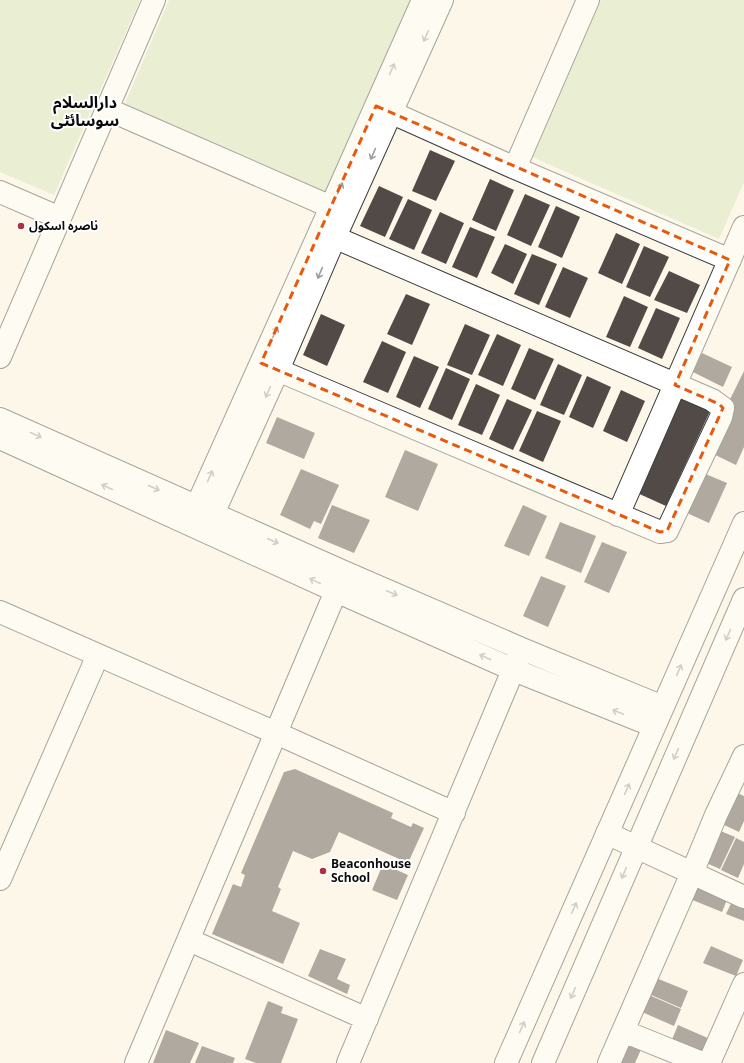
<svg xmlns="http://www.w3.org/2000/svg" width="744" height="1063" font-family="Georgia,'Noto Sans Arabic',serif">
<rect width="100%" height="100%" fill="#fdf7e9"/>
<path fill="#d3e3b7" d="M0,0H140L54,195L0,172Z
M169,0H413L326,194L123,108Z
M601,0H744V182L719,239L532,157Z"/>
<path fill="#514a47" d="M430,150L455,161L436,201L412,191Z
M490,179L514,190L496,231L472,220Z
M379,186L403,197L385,237L360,226Z
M525,194L550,205L531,246L507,235Z
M408,199L432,210L414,250L389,239Z
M556,206L580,217L562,258L538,247Z
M440,212L464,223L446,264L421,253Z
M470,227L495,237L477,278L452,267Z
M616,233L640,244L622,284L598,273Z
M505,244L527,254L513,284L491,273Z
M644,246L669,257L650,297L626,287Z
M532,254L557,264L539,305L514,294Z
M563,267L588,278L570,318L545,307Z
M669,271L700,285L687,313L654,300Z
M406,294L430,304L412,345L387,334Z
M624,296L648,307L630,347L606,337Z
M656,308L680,318L662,359L638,348Z
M321,314L345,325L327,366L303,355Z
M465,324L490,335L472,375L447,365Z
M497,334L521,345L503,386L478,375Z
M382,341L406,352L388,393L363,382Z
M529,348L554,359L535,400L511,389Z
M702,353L732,367L723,387L693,372Z
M414,356L439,367L420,408L396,397Z
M558,364L582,375L564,415L540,405Z
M446,368L470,379L452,420L428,409Z
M744,371V447L736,465L705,450Z
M587,376L611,387L593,428L569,417Z
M476,384L500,395L482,435L458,425Z
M621,390L645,401L627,442L603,431Z
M682,393L712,407L666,506L635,492Z
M507,399L532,410L513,450L489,439Z
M537,411L561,421L543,462L519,451Z
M277,417L315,433L304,459L266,443Z
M405,450L438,464L418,511L385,497Z
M301,469L339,485L321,524L314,521L310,529L280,515Z
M696,470L727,483L709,523L678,509Z
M332,505L370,520L354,553L318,538Z
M523,505L547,516L529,556L504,546Z
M560,522L596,536L581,573L545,558Z
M602,542L627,552L609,593L584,582Z
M541,576L566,586L548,627L523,616Z
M295,769L393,813L391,818L411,827L413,823L424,828L408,863L339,832L330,852L312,859L293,851L278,887L281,889L272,911L300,923L283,964L212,934L233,884L241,887L245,875L241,873L284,772Z
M737,793L744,796V821L739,832L722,824Z
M718,830L735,837L720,869L704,862Z
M736,838L744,842V864L738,878L721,870Z
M383,864L408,875L397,900L372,890Z
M697,882L729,895L722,912L690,899Z
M734,897L744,901V921L726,914Z
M711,946L743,960L736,976L703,963Z
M320,949L346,959L337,979L350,985L347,994L308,976Z
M656,978L688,991L681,1008L649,994Z
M649,995L681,1009L674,1026L642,1012Z
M268,1001L283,1007L281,1013L298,1019L281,1063H256L245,1059Z
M678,1025L710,1039L703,1055L671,1042Z
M166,1030L199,1043L190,1063H153Z
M627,1037L643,1045L635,1063H615Z
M202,1046L235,1058L233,1063H195Z"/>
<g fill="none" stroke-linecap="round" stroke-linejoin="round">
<g stroke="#3d3d3d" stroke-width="24">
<path id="minor" d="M588,0L515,168L730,260
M379,107L515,168
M107,109L345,213
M0,192L60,218
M0,357L154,0
M261,363L660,532L667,531L721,417L723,408L712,400L320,231
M0,419L344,572L522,649L663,707
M0,438L336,591L514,670L654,726
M618,515L744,227
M191,519L331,207L423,0
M207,527L278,370L335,237L442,0
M0,612L276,733L454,813
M607,833L636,847L744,897
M0,879L98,655
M189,940L367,1019
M623,1031L702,1063
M136,1063L342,577
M348,1063L519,656
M506,1063L744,523
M543,1063L744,599
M609,1063L692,873L716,815L744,756
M709,1063L744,984"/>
</g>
<use href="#minor" stroke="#fff" stroke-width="22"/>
</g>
<defs><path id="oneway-shaft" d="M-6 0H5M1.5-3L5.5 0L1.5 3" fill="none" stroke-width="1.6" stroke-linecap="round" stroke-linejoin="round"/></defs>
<g stroke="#9d9d9d">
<use href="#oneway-shaft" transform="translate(426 36) rotate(114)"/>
<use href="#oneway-shaft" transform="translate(392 69) rotate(-66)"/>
<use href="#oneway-shaft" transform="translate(373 154) rotate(114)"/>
<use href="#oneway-shaft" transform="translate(340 188) rotate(-66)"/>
<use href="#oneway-shaft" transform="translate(320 273) rotate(113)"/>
<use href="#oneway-shaft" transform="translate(275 332) rotate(-66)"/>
<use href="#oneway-shaft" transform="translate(268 392) rotate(114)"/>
<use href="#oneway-shaft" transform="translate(36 435) rotate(24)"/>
<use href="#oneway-shaft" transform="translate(210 476) rotate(-66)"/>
<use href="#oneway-shaft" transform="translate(107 487) rotate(-156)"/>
<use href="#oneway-shaft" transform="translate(154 488) rotate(24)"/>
<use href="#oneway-shaft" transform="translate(273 541) rotate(24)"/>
<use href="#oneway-shaft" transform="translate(315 581) rotate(-155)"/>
<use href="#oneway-shaft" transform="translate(392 593) rotate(23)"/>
<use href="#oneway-shaft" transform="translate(728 635) rotate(114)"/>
<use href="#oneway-shaft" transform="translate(485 657) rotate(-156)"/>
<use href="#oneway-shaft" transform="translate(679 670) rotate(-66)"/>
<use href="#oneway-shaft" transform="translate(618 712) rotate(-158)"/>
<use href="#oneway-shaft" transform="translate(676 754) rotate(114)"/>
<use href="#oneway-shaft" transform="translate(627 789) rotate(-66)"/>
<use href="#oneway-shaft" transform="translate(624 873) rotate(113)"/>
<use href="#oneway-shaft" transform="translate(574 908) rotate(-66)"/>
<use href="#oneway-shaft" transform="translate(573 993) rotate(113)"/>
<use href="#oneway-shaft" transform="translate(522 1027) rotate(-66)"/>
</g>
<path d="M0 0H744V1063H0ZM376,106L730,260L675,385L719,404L723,408L667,531L660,532L261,363Z" fill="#fdf7e9" fill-opacity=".55" fill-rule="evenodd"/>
<path fill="none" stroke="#e8590c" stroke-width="3" stroke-dasharray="8 5" stroke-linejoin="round" d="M376,106L730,260L675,385L719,404L723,408L667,531L660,532L261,363Z"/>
<g fill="#ab3144" stroke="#fff" stroke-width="1.5">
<circle cx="21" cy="226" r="4"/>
<circle cx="323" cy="871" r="4"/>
</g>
<g text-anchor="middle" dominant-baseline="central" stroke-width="4" stroke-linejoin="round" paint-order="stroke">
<g font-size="12" font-weight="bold" fill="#0a0a0a" stroke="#fff" text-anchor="start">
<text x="29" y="226">ناصرہ اسکول</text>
<text x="331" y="864">Beaconhouse<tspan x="331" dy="14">School</tspan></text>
</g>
<g font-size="16" font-weight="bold" fill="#0a0a0a" stroke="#fff">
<text x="85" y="103">دارالسلام<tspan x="85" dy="18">سوسائٹی</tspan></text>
</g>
</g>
</svg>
